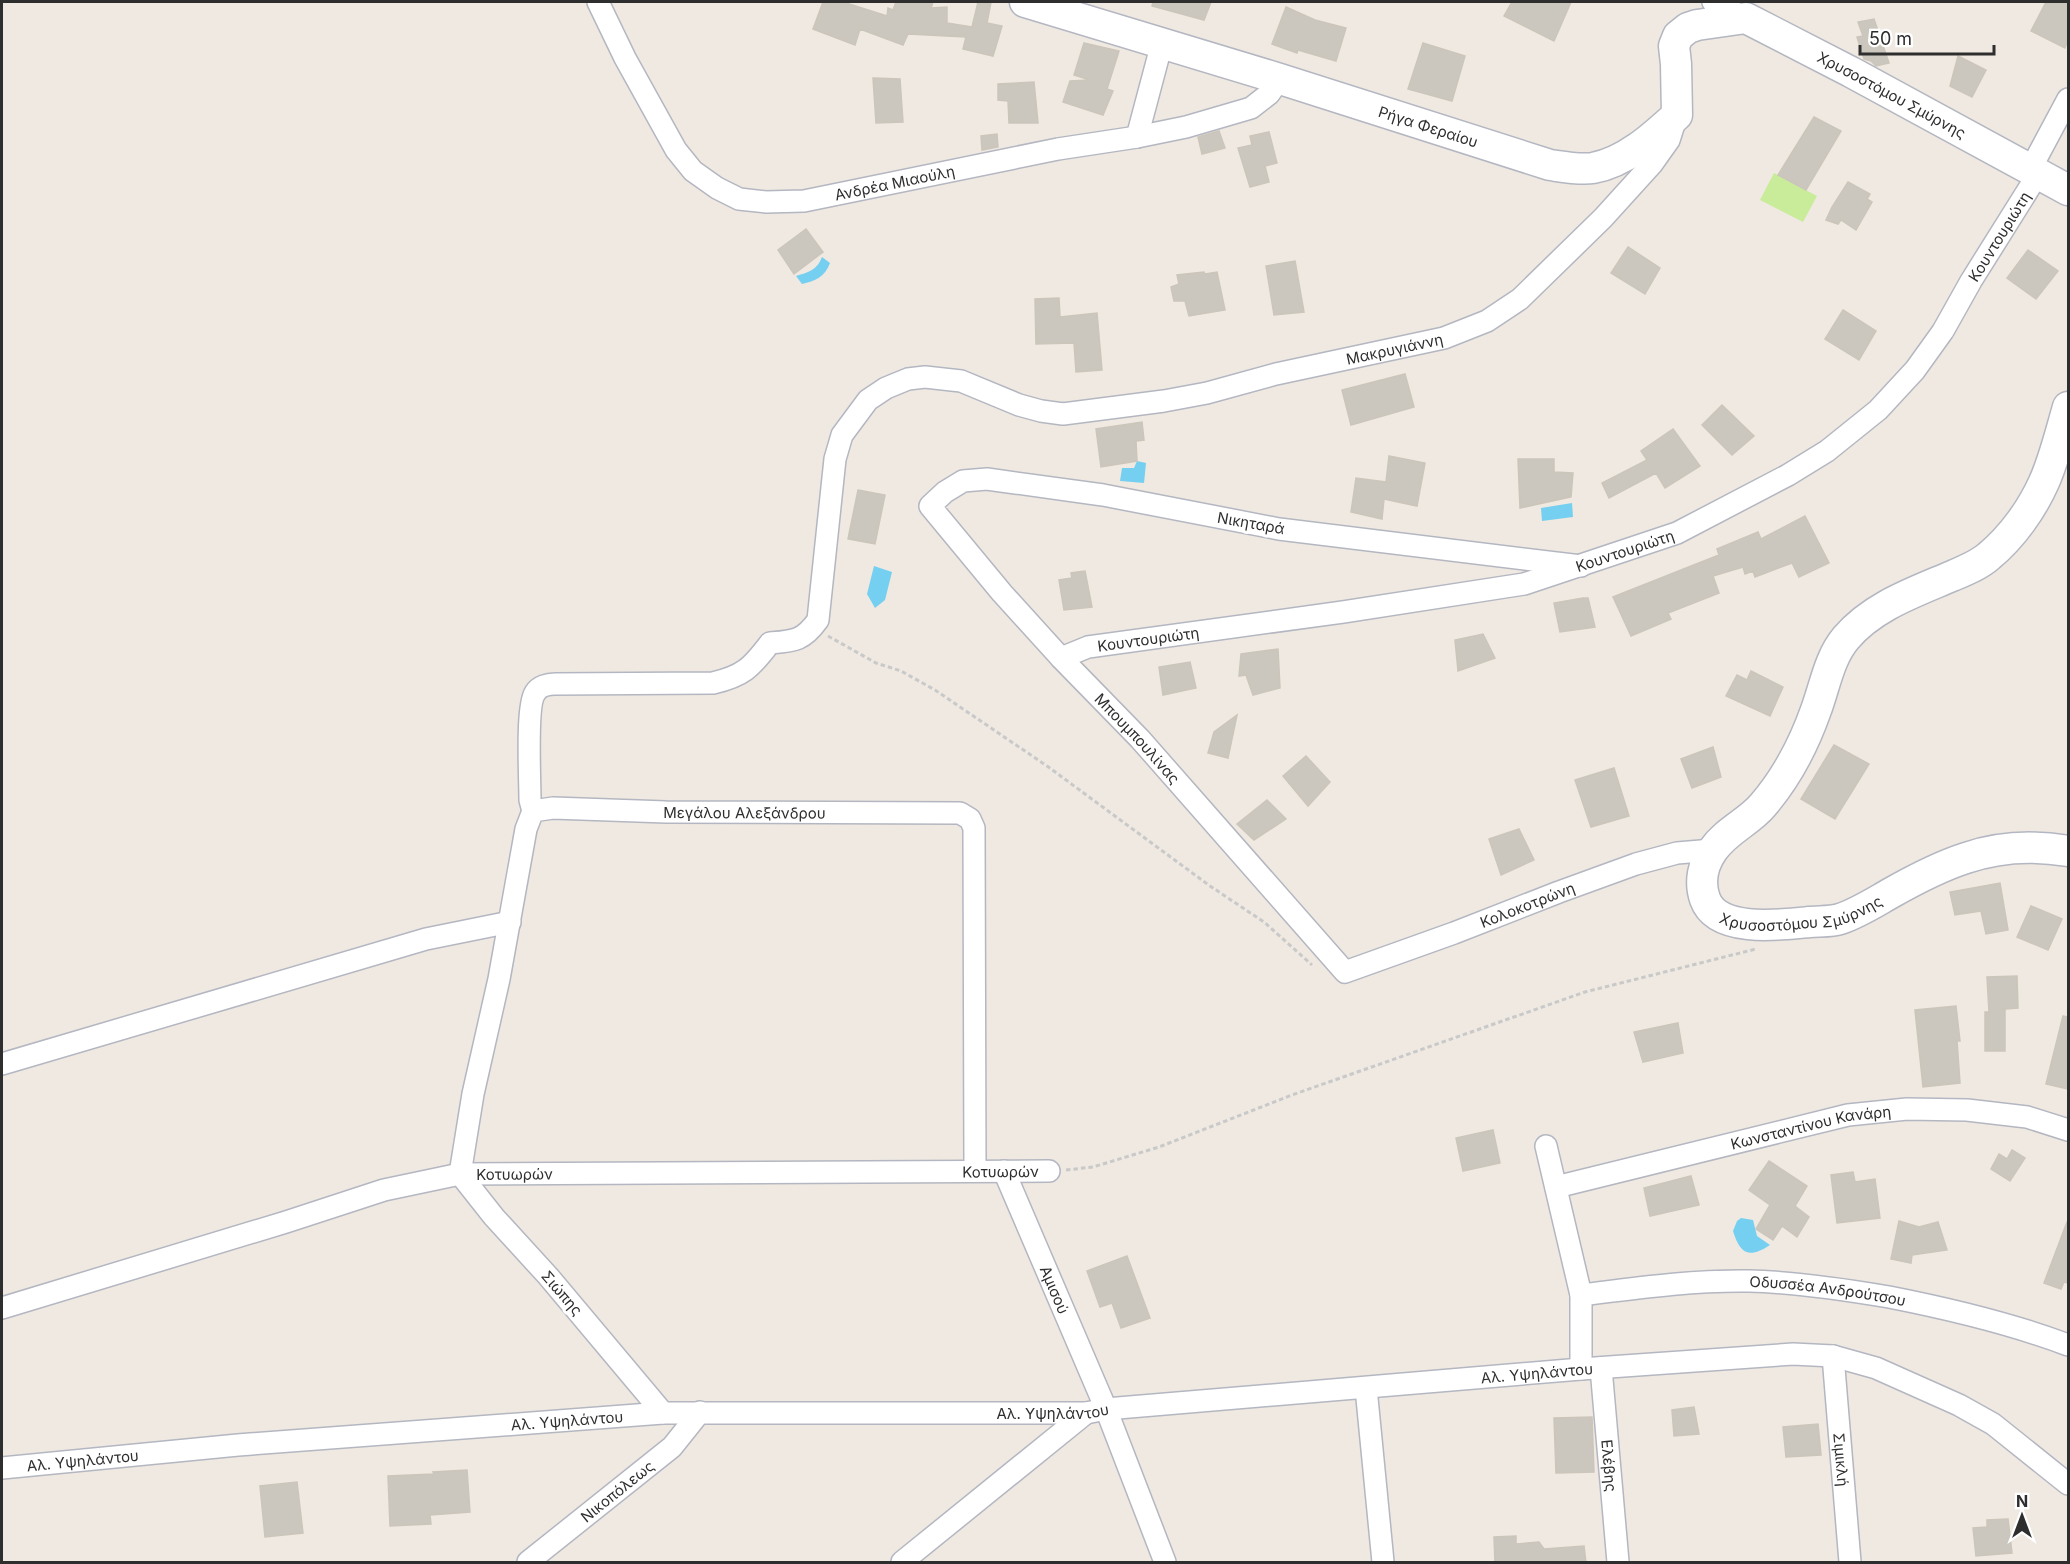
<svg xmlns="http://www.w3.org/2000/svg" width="2070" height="1564" font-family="Inter,sans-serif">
<rect width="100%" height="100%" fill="#efe9e1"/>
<path fill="#c9ec9a" d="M1774,173L1817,196L1803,222L1760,200Z"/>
<path fill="#75cff0" d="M822,257L830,263C825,277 815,281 802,284L796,276C809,272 817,270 822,257Z
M1137,461L1146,463L1144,483L1120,481L1122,468H1134Z
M1572,503L1573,517L1542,521L1541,508Z
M874,566L892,572L885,600L875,608L867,594Z
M1741,1218L1753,1220L1757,1236L1770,1245C1749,1259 1740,1254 1733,1231L1737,1221Z"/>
<path fill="#cbc7bf" stroke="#cbc5ba" stroke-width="1.5" d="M823,2H843L887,16L888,8L893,10L896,2H933L931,8L947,7V23L972,27L978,2H991L987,23L1002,26L993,56L963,49L966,37L908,34L903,45L860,29L855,45L813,29Z
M1153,2H1211L1204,20L1152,6Z
M1512,2H1571L1554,41L1504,16Z
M2046,2H2068V40L2065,48L2031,31Z
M1286,7L1315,20L1346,28L1336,61L1298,50L1297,53L1272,44Z
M1874,19L1889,63L1876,66L1871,61L1864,59L1857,37L1863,36L1858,22Z
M1084,43L1119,51L1107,89L1113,91L1103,115L1063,102L1070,81L1090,80L1074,75Z
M1423,43L1465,56L1452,101L1408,89Z
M1958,56L1986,70L1972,97L1950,86Z
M873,78L900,79L903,122L876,123Z
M1034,82L1038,123H1009L1008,101L998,100V84Z
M1814,117L1841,131L1806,190L1778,175Z
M1219,131L1225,148L1202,154L1198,137Z
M1269,132L1277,163L1265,166L1269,182L1250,187L1238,148L1252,145L1250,136Z
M997,134L998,147L982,150L981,136Z
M1848,182L1870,194L1867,199L1872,202L1856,230L1841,220L1838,224L1826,220L1832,207Z
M806,229L823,252L794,274L778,250Z
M1628,247L1660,268L1645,294L1611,273Z
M2028,250L2058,271L2036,299L2007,278Z
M1295,261L1304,312L1274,315L1266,266Z
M1204,272L1205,274L1217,272L1225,310L1189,316L1185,301H1174L1171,287L1179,284L1177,275Z
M1059,298L1060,317L1097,313L1102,370L1076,372L1074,343L1036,344L1035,299Z
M1843,310L1876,331L1859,360L1825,339Z
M1405,374L1414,407L1351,425L1342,390Z
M1722,405L1754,436L1732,455L1702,425Z
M1142,422L1144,440L1136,441L1137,461L1101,467L1096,429Z
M1673,429L1700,466L1665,488L1656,473L1609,498L1602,483L1647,460L1641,451Z
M1389,456L1425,463L1417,506L1384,499L1382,519L1351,512L1356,478L1386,482Z
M1518,459H1554V472L1573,473L1571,497L1520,508Z
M858,490L885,495L875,544L848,539Z
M1805,516L1829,563L1799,577L1792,563L1755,577L1753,571L1745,574L1743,567L1713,576L1719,593L1668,613L1671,619L1631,636L1613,597L1719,555L1717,549L1758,532L1761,539Z
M1085,571L1092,607L1064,610L1059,580L1072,578L1071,573Z
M1583,598H1588L1595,627L1560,632L1554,603Z
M1483,634L1495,658L1458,671L1455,640Z
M1278,649L1280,688L1253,695L1246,675L1239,676L1241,654Z
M1190,662L1196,688L1163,695L1159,667Z
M1751,671L1783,687L1770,716L1726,696L1737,675L1747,680Z
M1237,715L1228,758L1208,753L1214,732Z
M1834,745L1869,764L1835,819L1801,799Z
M1713,747L1721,777L1692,788L1681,759Z
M1306,756L1330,782L1308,806L1283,776Z
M1614,768L1629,816L1591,827L1575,780Z
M1267,800L1286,819L1254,840L1237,824Z
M1519,829L1534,860L1501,875L1489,839Z
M2000,883L2008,930L1986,934L1981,911L1955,915L1950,892Z
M2031,906L2062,919L2048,950L2017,937Z
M2017,976L2018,1008L2005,1009V1051H1985V1012H1989L1987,977Z
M1956,1006L1960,1041H1957L1960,1083L1923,1087L1915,1010Z
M2063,1016L2068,1017V1089L2046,1084Z
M1678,1023L1683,1053L1643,1062L1634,1032Z
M1493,1130L1500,1163L1463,1171L1456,1138Z
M2012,1150L2025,1158L2010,1181L1991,1169L1999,1154L2007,1159Z
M1769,1161L1807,1186L1795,1206L1809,1217L1797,1237L1782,1226L1773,1240L1756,1229L1770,1205L1749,1190Z
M1853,1172L1855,1182L1875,1179L1880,1218L1837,1223L1831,1175Z
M1691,1176L1699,1205L1650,1216L1644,1188Z
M1899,1221L1919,1227L1938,1222L1947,1250L1912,1255L1911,1263L1891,1259Z
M2067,1222H2068V1283L2064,1282L2061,1289L2044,1283Z
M1127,1256L1150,1318L1121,1328L1112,1303L1100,1307L1087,1271Z
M1694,1407L1699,1434L1674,1436L1672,1410Z
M1592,1417L1594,1472L1556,1473L1554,1418Z
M1818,1424L1821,1455L1786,1457L1783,1427Z
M467,1470L470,1512L430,1515L431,1524L390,1526L388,1476L434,1474L433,1472Z
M297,1482L303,1533L265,1537L260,1486Z
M2008,1519L2012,1553L1976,1556L1973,1528L1987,1527V1520Z
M1516,1536V1544L1539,1542L1544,1549L1584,1546L1586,1563H1495L1494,1537Z"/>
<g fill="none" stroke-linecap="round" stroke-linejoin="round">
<g stroke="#b4b7c1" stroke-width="24">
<g id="street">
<path id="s1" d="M598,2L625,58L676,150L693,171L717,188L739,199L766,202L804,201L1058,149L1137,137L1186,127L1251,108L1269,94L1280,79"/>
<path d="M1713,2L1746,18"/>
<path d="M1137,137L1162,43"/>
<path d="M2030,170L2068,99"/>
<path id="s2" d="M1581,566L1279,529L1103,495L987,479L963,481L945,492L930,506L1002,593L1061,658L1140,739L1345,972L1454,933L1559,892L1636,864L1677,853L1713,850"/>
<path id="s3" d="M1061,658L1088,647L1343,612L1524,584L1677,533L1788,475L1827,451L1878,410L1915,370L1943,331L1971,281L2038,174"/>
<path id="s4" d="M533,811L530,800C530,780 526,706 535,693C539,686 548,684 555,684L713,683C743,676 751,668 770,643C794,641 803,641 818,620L835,459L842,435L868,400L886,388L908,379L925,377L961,381L1019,405L1041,411L1063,414L1164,401L1207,393L1276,374L1444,338L1487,321L1520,299L1603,218L1652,164L1669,140L1676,118"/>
<path d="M2,1064L426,939L510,922"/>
<path d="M1546,1146L1581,1295V1369"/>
<path id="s5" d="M1004,1171L1106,1409L1165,1562"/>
<path id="s6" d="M1556,1187L1848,1115L1907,1109L1967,1110L2027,1117L2068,1130"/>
<path id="s7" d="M1581,1295C1637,1288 1693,1280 1749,1281C1796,1282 1842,1289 1889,1297C1950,1309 2010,1323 2068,1345"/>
<path id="s8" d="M2,1308L286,1222L384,1190L460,1174L1049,1171"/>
<path id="s9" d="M1833,1356L1850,1562"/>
<path id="s10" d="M1601,1368L1618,1562"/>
<path d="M1366,1388L1383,1562"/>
<path id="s11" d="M663,1413L548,1276L494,1217L460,1174L473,1094L499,979L526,829L533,811L553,808L666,812L960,813L970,819L974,828L975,1171"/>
<path id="s12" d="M2,1468L238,1445L663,1413H1086L1106,1409L1581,1369L1793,1354L1833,1356L1876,1368L1959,1405L1993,1424L2068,1484"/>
<path id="s13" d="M528,1562L672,1447L700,1412"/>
<path d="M902,1562L1086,1413"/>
</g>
</g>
<g stroke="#b4b7c1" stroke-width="33">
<g id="secondary">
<path id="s14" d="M1025,2L1280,79L1550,165C1564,167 1580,170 1593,168C1626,162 1654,136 1677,115L1676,64L1674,46L1678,36L1688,28L1697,25L1746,18L1851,72L2068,190"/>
<path id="s15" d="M2068,407C2061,431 2054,460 2044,482C2032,509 2012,537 1989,556C1979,565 1964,571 1952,576C1915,592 1873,606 1846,638C1829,658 1825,686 1816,710C1804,744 1787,777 1763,805C1749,822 1727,830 1713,850C1703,864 1699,882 1705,899C1717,933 1780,925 1809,922C1819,921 1831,922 1840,919C1858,913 1875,902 1891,893C1914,880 1941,866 1966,858C2001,846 2033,845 2068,851"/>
</g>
</g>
<path stroke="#c9c9c9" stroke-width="3" stroke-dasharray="4.5 3" stroke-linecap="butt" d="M828,636L876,663L901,671L935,690L1047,766L1210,886L1264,922L1312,965
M1066,1170L1093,1167L1159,1147L1292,1095L1585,992L1756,949"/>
<use href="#street" stroke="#fff" stroke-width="21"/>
<use href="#secondary" stroke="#fff" stroke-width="30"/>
</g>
<g text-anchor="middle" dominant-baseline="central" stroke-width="6" stroke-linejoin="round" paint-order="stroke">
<g font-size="15" fill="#2e2e2e" stroke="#fff">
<text stroke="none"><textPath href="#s14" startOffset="1010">Χρυσοστόμου Σμύρνης</textPath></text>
<text stroke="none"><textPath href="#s14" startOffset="422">Ρήγα Φεραίου</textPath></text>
<text stroke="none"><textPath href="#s1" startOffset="406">Ανδρέα Μιαούλη</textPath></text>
<text stroke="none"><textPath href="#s3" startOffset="1080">Κουντουριώτη</textPath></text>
<text stroke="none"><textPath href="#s4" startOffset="1203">Μακρυγιάννη</textPath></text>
<text transform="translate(1251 523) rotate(10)">Νικηταρά</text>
<text stroke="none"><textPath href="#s3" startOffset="576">Κουντουριώτη</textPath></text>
<text stroke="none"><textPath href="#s3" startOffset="90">Κουντουριώτη</textPath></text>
<text stroke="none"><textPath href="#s2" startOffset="978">Μπουμπουλίνας</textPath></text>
<text stroke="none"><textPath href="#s11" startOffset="896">Μεγάλου Αλεξάνδρου</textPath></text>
<text stroke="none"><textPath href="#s15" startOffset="752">Χρυσοστόμου Σμύρνης</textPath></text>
<text stroke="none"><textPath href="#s2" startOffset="1485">Κολοκοτρώνη</textPath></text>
<text stroke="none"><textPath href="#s6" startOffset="262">Κωνσταντίνου Κανάρη</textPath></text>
<text stroke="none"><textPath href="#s8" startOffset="1018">Κοτυωρών</textPath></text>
<text stroke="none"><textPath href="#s8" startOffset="532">Κοτυωρών</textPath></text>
<text stroke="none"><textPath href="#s5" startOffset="129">Αμισού</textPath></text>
<text stroke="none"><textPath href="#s7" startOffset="248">Οδυσσέα Ανδρούτσου</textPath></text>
<text transform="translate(562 1293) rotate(49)">Σιώπης</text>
<text stroke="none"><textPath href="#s12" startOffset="1539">Αλ. Υψηλάντου</textPath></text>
<text stroke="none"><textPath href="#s12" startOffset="1053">Αλ. Υψηλάντου</textPath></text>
<text stroke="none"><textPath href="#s12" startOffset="567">Αλ. Υψηλάντου</textPath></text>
<text stroke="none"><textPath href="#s9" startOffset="104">Σιμικλή</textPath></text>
<text stroke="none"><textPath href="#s12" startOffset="81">Αλ. Υψηλάντου</textPath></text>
<text stroke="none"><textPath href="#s10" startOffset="98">Ελέβης</textPath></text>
<text stroke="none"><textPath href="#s13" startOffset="114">Νικοπόλεως</textPath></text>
</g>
</g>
<rect width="2070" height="1564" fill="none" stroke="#2e2e2e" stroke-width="6"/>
<g transform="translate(2022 1516)" stroke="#ffffff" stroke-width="4.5" paint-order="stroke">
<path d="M0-4.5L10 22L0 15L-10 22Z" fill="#2e2e2e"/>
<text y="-9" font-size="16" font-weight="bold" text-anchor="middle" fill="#2e2e2e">N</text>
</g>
<path d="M1860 45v9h134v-9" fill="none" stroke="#2e2e2e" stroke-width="3"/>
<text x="1869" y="45" font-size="18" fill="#2e2e2e" stroke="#ffffff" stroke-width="4.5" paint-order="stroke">50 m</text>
</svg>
